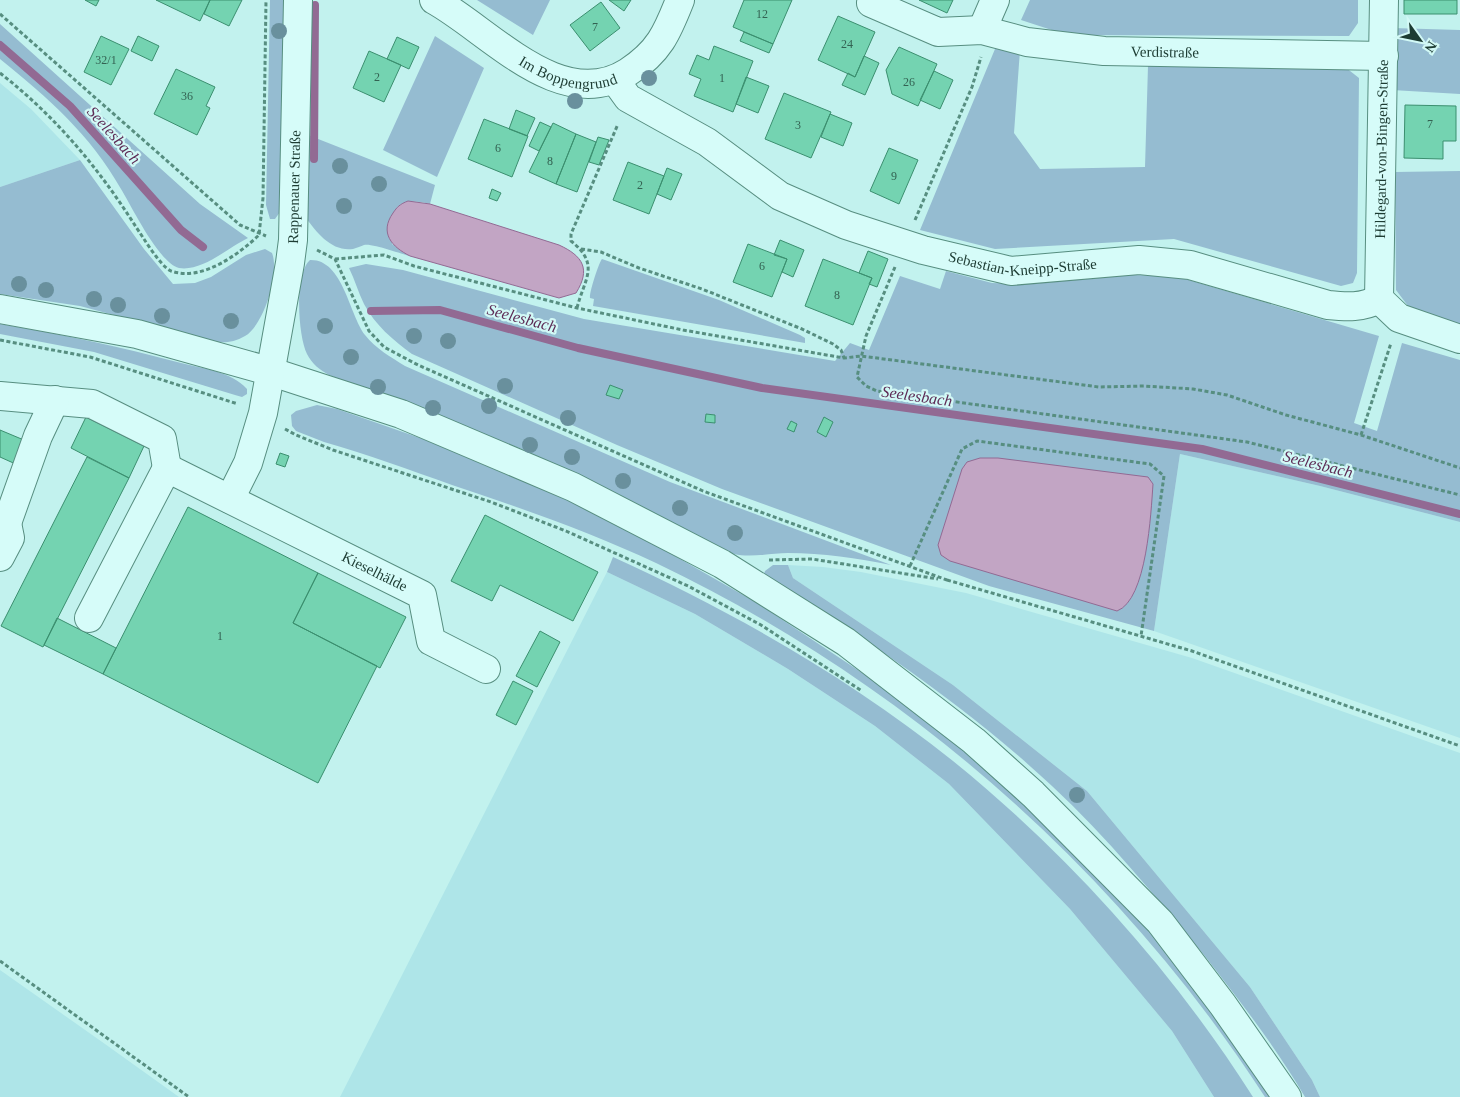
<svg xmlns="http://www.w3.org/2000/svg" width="1460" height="1097" font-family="'Times New Roman',serif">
<rect width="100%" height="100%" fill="#c2f2ee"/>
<path fill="#aee5e8" d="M0,83L31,109L80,160L0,187Z
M1180,454L1320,486L1460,522V738L1154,631Z
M788,565L823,567L861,572L966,593L1192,658L1460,753V1097H1320L1312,1080L1250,987L1087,791L953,685L793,578Z
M607,572L695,614L788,669L875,726L949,784L1070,909L1172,1031L1214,1097H340Z
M0,970L105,1044L179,1097H0Z"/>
<path fill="#95bcd1" d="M270,0H286L280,212L275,219H270L266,205Z
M477,0H550L533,35Z
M1030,0H1358V23L1349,36L1067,35L1021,20Z
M0,24L200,204L248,238C229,247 202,272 179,268C159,263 132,207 121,189C90,134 48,98 0,59Z
M1392,28L1460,30V94L1392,90Z
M435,36L484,68L437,177L383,150Z
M995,49L1020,50L1014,133L1040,169L1145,167L1148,66L1345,67L1359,78L1357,273L1353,283L1341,286L1174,239L995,249L920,230Z
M308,135L435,185L430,204C390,195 394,212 392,244L410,256C401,254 372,243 364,245C361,246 357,248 353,249C332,252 317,233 306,218Z
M80,160L144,249L173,284L195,283L211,277L246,255L265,249L272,253C280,273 264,325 245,336C235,342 226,343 215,342L80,306L0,294V187Z
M1460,171V326L1411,310L1396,290L1395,172Z
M602,259L719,300L800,335L805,338V343L593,306L594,299L590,298C589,293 599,262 602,259Z
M310,260C343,259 349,314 365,335C376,349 391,357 405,366L670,482L891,565C857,558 823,553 788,553C770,553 751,558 734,554L522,449L329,375C320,370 312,364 307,354C298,336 294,274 310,260Z
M366,264L403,270L584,319L835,361L850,343L869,350L900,276L940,289L946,271L992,283L1030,284L1132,275L1175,276L1379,336L1354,423L1377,431L1402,343L1460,360V522L1320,486L1180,454L1154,631L989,586L722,489L617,445L412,354C393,340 375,325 364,304C358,292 355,280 349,268Z
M0,324C61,334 121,347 181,363C203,369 231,371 247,389V394L242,397L235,395L94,352L0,334Z
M317,405L337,409L423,439L576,504L661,548L757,603L906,702L1002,780L1125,902L1170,955L1274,1097H1265C1116,867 903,681 656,563C590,532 521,508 452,485C410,470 367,454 324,442L296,431L292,426L291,415L296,411Z
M613,557C732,611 851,679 953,761C1069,855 1173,971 1253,1097H1214L1172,1031L1070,909L949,784L875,726L788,669L695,614L607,572Z
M773,565H788L793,578L953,685L1087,791L1250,987L1312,1080L1320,1097H1305C1276,1047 1239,1000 1204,955C1156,897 1107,837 1052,786C965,705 868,640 768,577L764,574L765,571Z"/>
<path fill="#c2a5c4" stroke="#926a93" d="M408,201L430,204L559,245C583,256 591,269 576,293L559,298L410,256C392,247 379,233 393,213C397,207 400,204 408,201Z
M980,458H998L1148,477L1153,484C1151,512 1147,600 1117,611L950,561L941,555L938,545L962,469L967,462Z"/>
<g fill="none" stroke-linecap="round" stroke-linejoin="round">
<path stroke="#926a93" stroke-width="8" d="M0,45L70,106L181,230L203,247
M314,159L315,5
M371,311L440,310L578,348L762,388L1202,449L1460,514"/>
</g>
<path fill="#74d3b1" stroke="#3b8f6f" d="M85,0H99L96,6Z
M156,0H210L200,21Z
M210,0H242L229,26L204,14Z
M609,0H631L624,11Z
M744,0H792L773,44L733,27Z
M919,0H953L947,13Z
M1404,0H1457V14H1404Z
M601,2L620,28L590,51L570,25Z
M838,16L875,32L855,77L818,60Z
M744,32L773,44L769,53L740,41Z
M101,36L129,49L111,85L84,72Z
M138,36L159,46L152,61L131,51Z
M397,37L419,47L409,69L387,59Z
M714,46L753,61L733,112L694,96L701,79L689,74L697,55L709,60Z
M899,47L937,64L918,106L892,94L886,70Z
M369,51L401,65L384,102L353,88Z
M864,56L879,63L865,95L842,85L848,73L855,77Z
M176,69L215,87L206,106L210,108L197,135L154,114Z
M934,71L953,80L940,109L920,100Z
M746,77L769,86L758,113L736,104Z
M784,93L831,112L811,158L765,139Z
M1405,105L1456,106V141H1443V159L1404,158Z
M516,110L535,118L527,136L509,129Z
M830,114L852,123L843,146L821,137Z
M484,119L528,136L512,177L468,159Z
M540,122L551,127L539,151L529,146Z
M553,123L576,134L556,184L529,172Z
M576,134L596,142L577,192L556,184Z
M598,137L609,140L599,165L589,162Z
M889,148L918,160L899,204L870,191Z
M628,162L664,176L649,214L613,200Z
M667,168L682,174L671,200L657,194Z
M492,189L501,193L497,201L489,198Z
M780,240L804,250L793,277L782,272L787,259L774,255Z
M748,244L787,259L772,297L733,282Z
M868,251L888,259L877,287L869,284L872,278L859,273Z
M823,259L872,278L853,325L805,306Z
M610,385L623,390L619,399L606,395Z
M706,414L715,415V423L705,422Z
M86,417L144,446L129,478L71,448Z
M824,417L833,422L826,437L817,432Z
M791,421L797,424L794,432L787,429Z
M0,430L31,443L20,466L0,457Z
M280,453L289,456L285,467L276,464Z
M87,457L129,478L43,647L1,626Z
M188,507L318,573L293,623L377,666L318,783L103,674Z
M485,515L598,572L573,621L500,585L492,601L451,581Z
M318,573L406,617L380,668L293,623Z
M57,618L116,648L103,674L44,645Z
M540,631L560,642L537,687L516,676Z
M513,681L533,691L516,725L496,715Z"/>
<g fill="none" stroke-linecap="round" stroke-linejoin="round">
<g stroke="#578e80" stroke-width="30">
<g id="minor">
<path id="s1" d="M434,0C490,31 561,115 628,72C659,52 667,33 680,0"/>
<path id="s2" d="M871,3L938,32L982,30L1027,42L1104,51L1384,56"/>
<path d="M982,30L995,0"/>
<path id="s3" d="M615,80L628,98L707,142L780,196L846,225L923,250L1011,271L1139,260L1190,265L1328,305C1347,307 1362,308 1379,299"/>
<path id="s4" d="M1379,299L1384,0"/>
<path d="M1379,299L1399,318L1460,339"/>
<path d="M0,309L137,334L272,372L401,414L573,487L722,564L846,642L974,741L1033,794L1160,922L1223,1005L1287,1097"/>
<path d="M0,396L92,404L162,439L167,468"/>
<path id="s5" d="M230,499L248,463L263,413L290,263L293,240L298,0"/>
<path d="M0,520L7,523L38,436L55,400"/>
<path d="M0,557L10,538L7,523"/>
<path id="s6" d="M89,618L167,468L422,595L431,641L486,669"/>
</g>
</g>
<path stroke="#578e80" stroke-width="3" stroke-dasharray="4 2.5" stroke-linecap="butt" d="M0,14L240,225L266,236
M0,73C55,116 98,167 136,227C143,237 160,266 171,271C202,282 239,254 259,235L263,198L266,0
M915,220L972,87L981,57
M581,249L601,252L639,268L702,289L802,329L833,344L841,350L844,358
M317,250L335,259L369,331L384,347L418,365L703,491L947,580
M335,259L384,255L414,266L577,308L683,330L844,358L861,356L1099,387L1144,386L1193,389L1227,395L1286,415L1361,435L1460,468
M895,267L866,336L857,377L866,386L877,391L1247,442L1460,495
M577,308C584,279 601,265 571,241V234L618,124
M0,340L90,357L238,404
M285,429L296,435L333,450L491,502L566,531L688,586L761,625L862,691
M1361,435L1391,343
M769,560L812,559L938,579
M910,566L962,449L977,441L1150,464L1164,476L1141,636
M947,580L1192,651L1460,746
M0,961L189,1097"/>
<use href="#minor" stroke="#d6fcf9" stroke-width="28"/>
</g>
<g fill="#69909d">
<circle cx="279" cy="31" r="8"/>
<circle cx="649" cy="78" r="8"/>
<circle cx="575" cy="101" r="8"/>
<circle cx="340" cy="166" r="8"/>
<circle cx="379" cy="184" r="8"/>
<circle cx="344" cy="206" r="8"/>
<circle cx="19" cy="284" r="8"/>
<circle cx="46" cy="290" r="8"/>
<circle cx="94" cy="299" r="8"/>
<circle cx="118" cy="305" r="8"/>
<circle cx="162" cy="316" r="8"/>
<circle cx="231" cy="321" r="8"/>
<circle cx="325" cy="326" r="8"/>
<circle cx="414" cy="336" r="8"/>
<circle cx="448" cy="341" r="8"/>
<circle cx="351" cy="357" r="8"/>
<circle cx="505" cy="386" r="8"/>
<circle cx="378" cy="387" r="8"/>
<circle cx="489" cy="406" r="8"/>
<circle cx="433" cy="408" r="8"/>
<circle cx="568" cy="418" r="8"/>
<circle cx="530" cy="445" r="8"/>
<circle cx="572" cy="457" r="8"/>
<circle cx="623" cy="481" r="8"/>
<circle cx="680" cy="508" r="8"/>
<circle cx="735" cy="533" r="8"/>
<circle cx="1077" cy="795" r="8"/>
</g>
<g text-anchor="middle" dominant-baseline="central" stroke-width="4.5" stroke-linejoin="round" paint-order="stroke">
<g font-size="12" fill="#336252">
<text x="762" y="14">12</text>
<text x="595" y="27">7</text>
<text x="847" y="44">24</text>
<text x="106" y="60">32/1</text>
<text x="377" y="77">2</text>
<text x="722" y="78">1</text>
<text x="909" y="82">26</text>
<text x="187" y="96">36</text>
<text x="1430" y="124">7</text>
<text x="798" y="125">3</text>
<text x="498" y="148">6</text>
<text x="550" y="161">8</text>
<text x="894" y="176">9</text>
<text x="640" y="185">2</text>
<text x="762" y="266">6</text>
<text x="837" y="295">8</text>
<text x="220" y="636">1</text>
</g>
<g font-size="15" fill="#1d3c33" stroke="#d2f9f6">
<text stroke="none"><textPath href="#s2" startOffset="302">Verdistraße</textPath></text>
<text stroke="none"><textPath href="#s1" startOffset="156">Im Boppengrund</textPath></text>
<text stroke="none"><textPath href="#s4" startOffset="150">Hildegard-von-Bingen-Straße</textPath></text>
<text stroke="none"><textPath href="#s5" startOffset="321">Rappenauer Straße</textPath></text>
<text stroke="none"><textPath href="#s3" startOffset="458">Sebastian-Kneipp-Straße</textPath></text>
<text stroke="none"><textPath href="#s6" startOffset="401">Kieselhälde</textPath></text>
</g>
<g font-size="16" font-style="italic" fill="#5d2b55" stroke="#d2f9f6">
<text transform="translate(114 135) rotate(48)">Seelesbach</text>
<text transform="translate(522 318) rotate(15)">Seelesbach</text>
<text transform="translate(917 396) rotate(8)">Seelesbach</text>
<text transform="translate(1318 464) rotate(14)">Seelesbach</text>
</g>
</g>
<g transform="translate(1420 40) rotate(123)" stroke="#d2f9f6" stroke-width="4" paint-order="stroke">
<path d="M0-4L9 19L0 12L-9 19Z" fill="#1d3c33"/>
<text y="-8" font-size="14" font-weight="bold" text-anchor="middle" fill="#1d3c33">N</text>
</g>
</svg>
